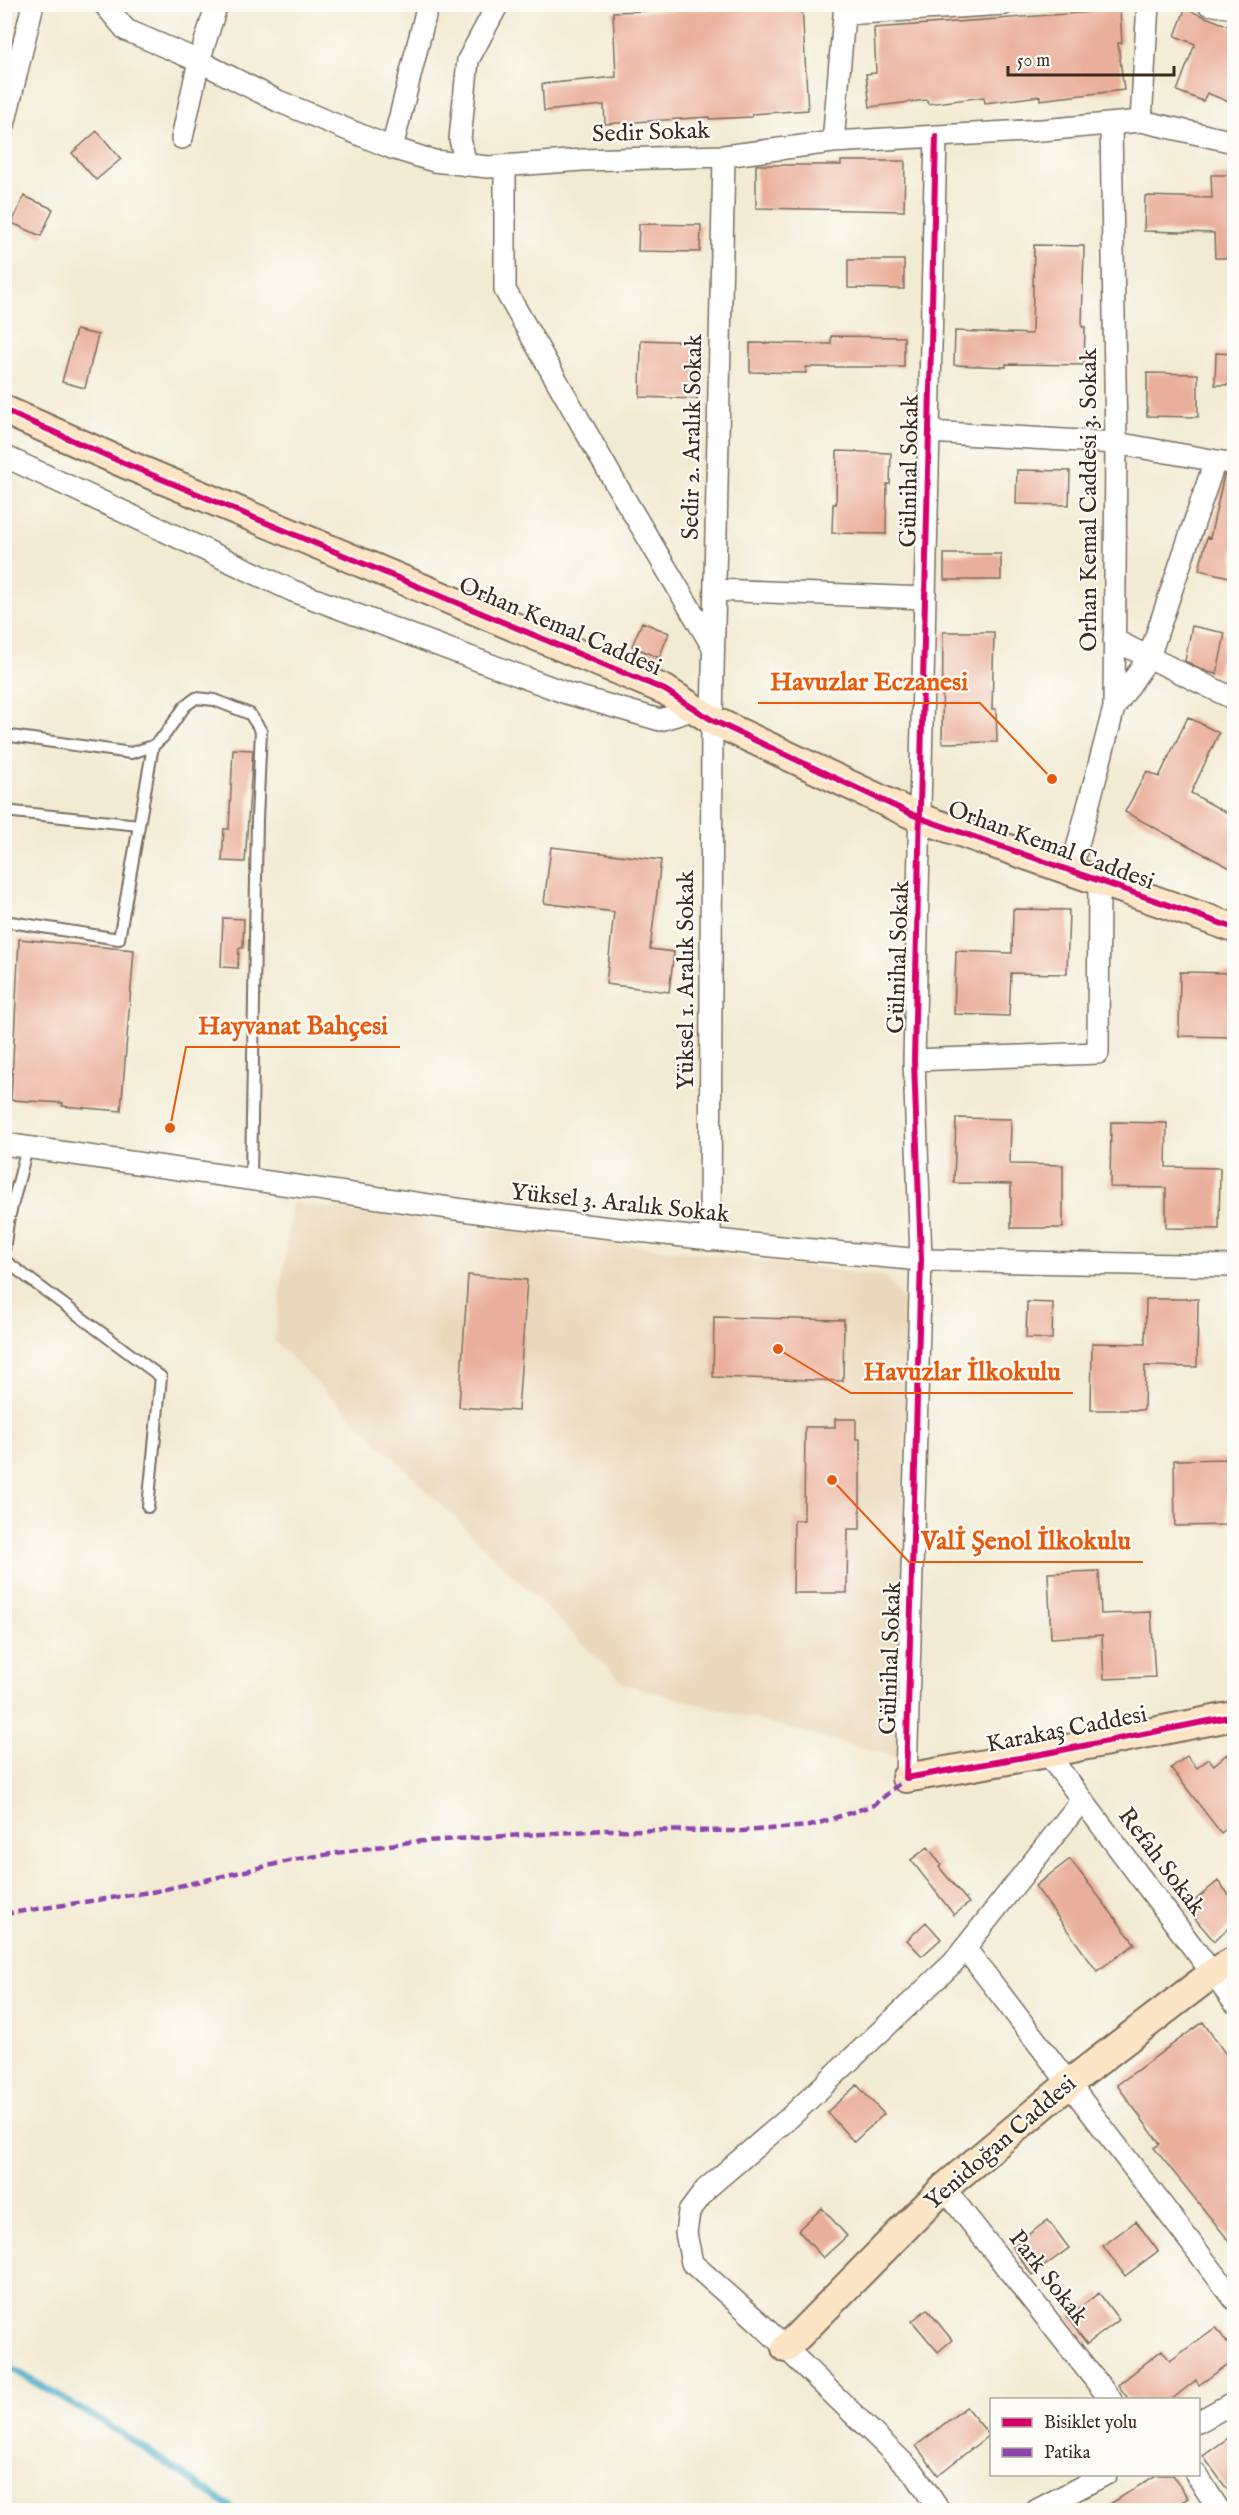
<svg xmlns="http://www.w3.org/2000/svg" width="1239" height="2515" font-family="'IM FELL English',serif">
<rect width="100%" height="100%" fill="#fdfcf7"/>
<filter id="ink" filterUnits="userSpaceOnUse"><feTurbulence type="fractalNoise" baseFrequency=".0167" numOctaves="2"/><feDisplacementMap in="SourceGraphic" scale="12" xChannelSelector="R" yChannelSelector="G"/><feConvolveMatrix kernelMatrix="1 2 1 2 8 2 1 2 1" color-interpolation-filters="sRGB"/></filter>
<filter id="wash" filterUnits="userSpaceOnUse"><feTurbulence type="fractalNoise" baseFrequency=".008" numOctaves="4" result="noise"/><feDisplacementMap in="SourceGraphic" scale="24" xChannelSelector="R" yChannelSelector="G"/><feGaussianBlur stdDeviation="1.35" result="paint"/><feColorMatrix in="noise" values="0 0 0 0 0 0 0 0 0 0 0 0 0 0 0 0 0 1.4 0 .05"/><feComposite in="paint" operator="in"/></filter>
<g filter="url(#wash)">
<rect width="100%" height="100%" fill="#f2ebd4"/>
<path fill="#ead8ba" d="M292,1203L887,1277L907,1307L900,1758L624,1684L274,1341Z"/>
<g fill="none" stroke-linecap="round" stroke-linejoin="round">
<path stroke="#44a9c4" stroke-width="7" d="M4,2364L123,2434L235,2510"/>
</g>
<g id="blocks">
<path fill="#eaaf9a" d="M735,4H761V8L802,5L808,110L752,114V117L709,119V117L605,124L604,105L544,111L542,84L616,77L613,12L714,9L713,6Z
M1185,9L1234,28V104L1207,93L1203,101L1177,91L1195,44L1175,36Z
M1120,10L1122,43H1118L1124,90L1040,100V96L985,103L984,97L928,104L927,100L870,107L866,74L876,73L874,28Z
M97,131L121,159L96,180L72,153Z
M841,161H905L904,211L756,208V165H841Z
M1211,175H1234V258H1215L1214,233L1144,231L1145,196L1212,198Z
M24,196L53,209L41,236L12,223Z
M639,224L701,225L700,252L638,251Z
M1034,245L1084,246L1082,327H1085L1084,365L1006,364V367L954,365L955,331L1032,334Z
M848,260H904V289L848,288Z
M76,330L98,335L85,388L62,382Z
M831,336L904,337V367H806V373L750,372V343L831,344Z
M641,340L699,342L697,399L640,397Z
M1216,353L1234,354V385H1215Z
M1147,373L1198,374V417L1147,416Z
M837,451L891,453L890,484H887L886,534L832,533L833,504H836Z
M1017,470L1070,471L1069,505L1016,504Z
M1224,475L1234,476V578L1199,570L1207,537L1210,538Z
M944,554H1001V580H944Z
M642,622L669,633L659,658L632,646Z
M1192,626L1225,633L1217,674L1208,672L1185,661Z
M943,632H994L992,709H996L997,742L942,743Z
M1188,717L1219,733L1191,793L1234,817V870L1125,812L1147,771L1159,777Z
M233,749L253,750L245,862L222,861L224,829H229Z
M551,847L661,860L650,949L674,952L669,992L606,984L614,912L544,903Z
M1013,909L1069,910L1067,974L1011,973L1009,1016L954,1014L956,951L1012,953Z
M223,918L244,919L243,948H239L238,968L221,967Z
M19,939L134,950L121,1111L62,1106L63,1103L11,1100Z
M1180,972L1234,973V1037L1179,1036Z
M956,1118L1011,1119L1010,1164L1063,1165V1228H1011V1184L954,1183Z
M1111,1122L1167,1123L1166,1167L1220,1168L1219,1229L1166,1228V1188L1110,1187Z
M468,1275L527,1280L518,1411L459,1407Z
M1146,1299H1198L1197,1367L1145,1366L1144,1410H1091L1092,1343L1145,1344Z
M1027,1302L1053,1303L1052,1339L1026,1338Z
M714,1317L844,1320L843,1381L713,1377Z
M835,1419H856V1439H860V1529H848L847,1593H793L794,1520H804L805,1427H835Z
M1234,1459V1482H1226L1227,1525L1175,1526L1174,1460Z
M1099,1571L1101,1614L1151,1612L1155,1677L1104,1679L1102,1635L1051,1638L1048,1573Z
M1227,1754L1234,1764V1823L1221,1833L1171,1768L1187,1756L1197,1768L1209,1759L1214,1765Z
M928,1847L941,1865L939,1867L969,1903L954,1915L911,1860Z
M1070,1859L1135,1944L1097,1971L1035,1886Z
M1218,1881L1234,1901V1923L1214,1941L1186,1908Z
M926,1922L941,1939L922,1956L907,1940Z
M1203,2022L1234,2066V2247L1154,2148L1160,2144L1117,2085Z
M857,2085L884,2114L854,2142L827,2112Z
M822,2208L847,2236L823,2258L798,2230Z
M1048,2220L1069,2248L1032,2275L1012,2247Z
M1136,2221L1158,2251L1125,2276L1103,2246Z
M1099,2293L1119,2320L1087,2344L1067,2317Z
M927,2309L952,2340L938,2352L912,2321Z
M1216,2327L1234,2353V2360L1199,2385L1196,2380L1171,2400H1129L1118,2385L1162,2350L1170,2361Z
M966,2407L989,2435L938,2475L916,2446Z
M1234,2434V2499L1203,2456Z
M1156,2475H1173L1188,2498L1168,2511H1099Z"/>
</g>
</g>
<g filter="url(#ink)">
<use href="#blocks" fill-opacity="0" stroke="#7b6e5e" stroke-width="1.5"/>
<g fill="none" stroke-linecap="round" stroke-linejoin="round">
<g stroke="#7b6e5e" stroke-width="14">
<path id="lane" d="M4,735L131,753L153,746L164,736L185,706L196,698L214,700L250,714L261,731L257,819L251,1178
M4,811L139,825
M4,921L119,939L153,746
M4,1250L8,1222L27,1148
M4,1260L161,1377L148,1507"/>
</g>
<g stroke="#7b6e5e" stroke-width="24">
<path id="street" d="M104,4L126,30L199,61L278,101L392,148L434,161L488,167L582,160L724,156L833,142L1042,130L1141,121L1234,142
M1208,4L1234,8
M844,14L1004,4
M1141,121L1148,4
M4,125L33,4
M182,138L199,61L217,4
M833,142L845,4
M392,148L428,4
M466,165L460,139L468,60L498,4
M505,166V290L614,481L713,647
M929,432L1116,443L1234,464
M4,456L293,591L566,693L660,720L696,709
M715,590L925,598
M1114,640L1234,699
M1114,708L1149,657L1215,461
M1071,871L1114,708L1116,443L1111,124
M914,1060L1098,1053L1099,883
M4,1144L505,1216L780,1247L921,1260L1234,1266
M710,1240L712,720L724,156
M1047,1753L1234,2002
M906,1778L921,1260L914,1060L936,136
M965,1948L1234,2299
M944,2188L1111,2400
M1198,2422L1234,2402
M1196,2474L1219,2510
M939,2510L915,2474L760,2323L692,2263L686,2233L689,2212L706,2189L789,2118L953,1963L1082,1800
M1037,2510L1106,2474"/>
</g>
<g stroke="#7b6e5e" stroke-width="32">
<path id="secondary" d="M4,410L126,464L665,690L712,720L920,818L1234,928
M906,1778L1047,1753L1234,1716
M786,2348L944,2188L1076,2078L1213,1973L1234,1961"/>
</g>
<use href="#lane" stroke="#fff" stroke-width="10"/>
<use href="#street" stroke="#fff" stroke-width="21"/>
<use href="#secondary" stroke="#fce5c4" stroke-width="28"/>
<path stroke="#8e44ad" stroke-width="4.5" stroke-dasharray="9 4.5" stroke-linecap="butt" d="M4,1914L157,1891L298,1859L409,1842L606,1830L742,1831L810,1826L874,1805L906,1778"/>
<g stroke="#fdfcf7" stroke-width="10">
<path id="cycleway" d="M936,136L914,1060L921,1260L906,1778L1047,1753L1234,1716
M4,410L126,464L665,690L712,720L920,818L1234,928"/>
</g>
<use href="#cycleway" stroke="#d6006c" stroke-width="6"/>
</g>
</g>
<g text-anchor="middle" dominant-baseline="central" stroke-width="4.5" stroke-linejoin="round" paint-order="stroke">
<g font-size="24" fill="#3b2a1e" stroke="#fdfcf7">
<text transform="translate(651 133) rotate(-2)">Sedir Sokak</text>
<text transform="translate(693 437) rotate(-89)">Sedir 2. Aralık Sokak</text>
<text transform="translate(910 471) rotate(-89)">Gülnihal Sokak</text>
<text transform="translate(1089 500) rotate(-90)">Orhan Kemal Caddesi 3. Sokak</text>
<text transform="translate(560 627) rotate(23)">Orhan Kemal Caddesi</text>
<text transform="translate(1051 846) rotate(20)">Orhan Kemal Caddesi</text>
<text transform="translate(899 957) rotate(-88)">Gülnihal Sokak</text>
<text transform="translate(686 980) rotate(-90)">Yüksel 1. Aralık Sokak</text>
<text transform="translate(620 1204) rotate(6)">Yüksel 3. Aralık Sokak</text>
<text transform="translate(891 1658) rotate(-88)">Gülnihal Sokak</text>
<text transform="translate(1067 1730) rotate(-11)">Karakaş Caddesi</text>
<text transform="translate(1161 1862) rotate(53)">Refah Sokak</text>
<text transform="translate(1001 2143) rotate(-41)">Yenidoğan Caddesi</text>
<text transform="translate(1048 2278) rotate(52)">Park Sokak</text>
</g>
</g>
<path fill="none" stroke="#e8590c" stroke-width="2" d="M1052 779L980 703H758M170 1128L186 1047H400M778 1349L851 1393H1073M832 1480L909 1562H1143"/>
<g fill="#e8590c" stroke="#fdfcf7" stroke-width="2">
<circle cx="1052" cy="779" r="6"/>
<circle cx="170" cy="1128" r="6"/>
<circle cx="778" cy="1349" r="6"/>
<circle cx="832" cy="1480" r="6"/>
</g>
<g font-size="26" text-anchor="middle" font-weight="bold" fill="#e8590c" stroke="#fdfcf7" stroke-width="4.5" stroke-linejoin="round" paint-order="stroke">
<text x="869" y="690">Havuzlar Eczanesi</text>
<text x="293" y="1034">Hayvanat Bahçesi</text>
<text x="962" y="1380">Havuzlar İlkokulu</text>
<text x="1026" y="1549">Valİ Şenol İlkokulu</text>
</g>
<rect width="1239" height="2515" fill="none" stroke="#fdfcf7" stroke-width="24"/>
<rect x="990" y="2398" width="210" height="78" fill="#fdfcf7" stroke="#afa8a0" stroke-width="1.5"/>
<rect x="1002" y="2418" width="30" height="9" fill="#d6006c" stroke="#afa8a0" stroke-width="1.5"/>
<text x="1044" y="2428" font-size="18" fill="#3b2a1e">Bisiklet yolu</text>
<rect x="1002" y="2448" width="30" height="9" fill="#8e44ad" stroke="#afa8a0" stroke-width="1.5"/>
<text x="1044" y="2458" font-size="18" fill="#3b2a1e">Patika</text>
<path d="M1008 66v9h166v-9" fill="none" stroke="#3b2a1e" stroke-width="3"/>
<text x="1017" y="66" font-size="18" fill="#3b2a1e" stroke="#fdfcf7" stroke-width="4.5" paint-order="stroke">50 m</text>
</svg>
